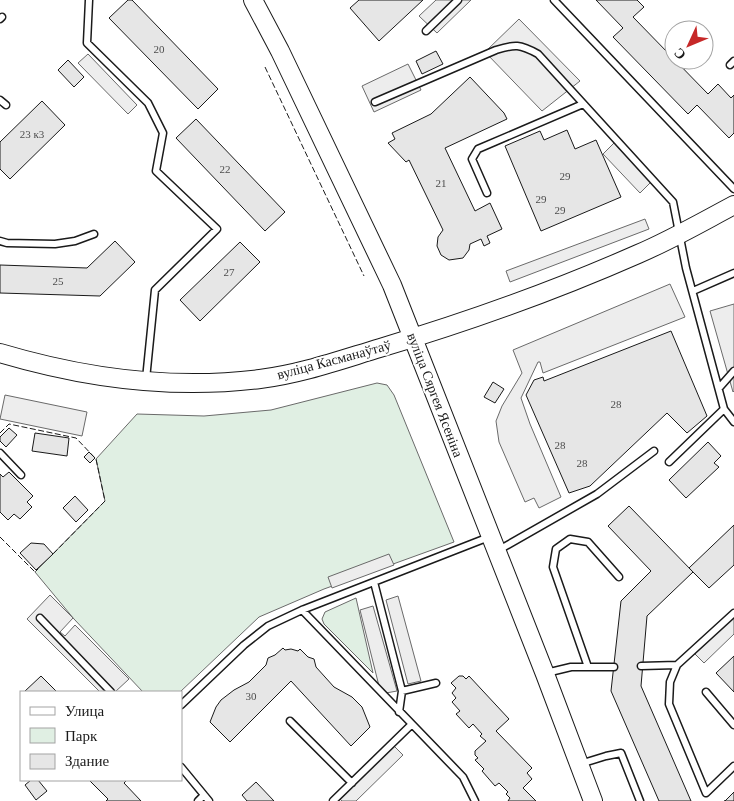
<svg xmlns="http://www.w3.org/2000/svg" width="734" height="801" font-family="'Times New Roman',serif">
<rect width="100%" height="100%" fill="#fff"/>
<path fill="#e0efe3" stroke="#6a6a6a" d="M377,383L387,385L394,395L454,542L324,589L259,617L180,692H143L74,619L35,572L105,501L96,459L137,414L204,416L271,410Z
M356,598L373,673L324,624L322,619L325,612Z"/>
<path fill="#ededed" stroke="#6a6a6a" d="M436,0H471L437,33L419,16Z
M519,19L580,81L542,111L485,52Z
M88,54L137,105L128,114L78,63Z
M408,64L421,90L374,112L362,86Z
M614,143L651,182L640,193L603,154Z
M645,219L649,229L510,282L506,271Z
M670,284L685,317L543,373L540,362H538L521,398L530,424L561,497L539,508L534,498L525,502L499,442L496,421L502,406L522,373L513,350Z
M734,304V391L733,392L710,311Z
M5,395L87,412L82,436L0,419Z
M389,554L394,565L332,588L328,577Z
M50,595L73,618L60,632L65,636L75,625L129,679L115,692H100L27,619Z
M398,596L421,681L408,684L386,600Z
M373,606L397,691L386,693L379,686L360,610Z
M734,616V634L704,663L695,654Z
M394,746L403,755L356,801H342L340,799Z"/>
<path fill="#e6e6e6" stroke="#1a1a1a" d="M128,0H132L218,89L198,109L109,18Z
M359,0H423L379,41L350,8Z
M596,0H637L644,7L633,17L708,94L718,84L731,98L734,95V133L729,138L697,105L688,114L613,37L623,28Z
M436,51L443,64L422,74L416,61Z
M68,60L84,77L74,87L58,70Z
M470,77L504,113L507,119L445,148L475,211L490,203L502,229L487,236L490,243L484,246L481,239L470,244L469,250L463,258L449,260L441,255L437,246L438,237L443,230L409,160L406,162L388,143L395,139L392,133L431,114Z
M42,101L65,125L10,179L0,169V142Z
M196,119L285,212L265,231L176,138Z
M567,130L575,149L596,140L621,197L541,231L505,146L540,131L544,140Z
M115,241L135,262L100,296L0,293V265L87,268Z
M240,242L260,262L200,321L180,300Z
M671,331L707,416L687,433L667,413L590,486L569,493L526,395L534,380L543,377L544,381Z
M493,382L504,389L495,403L484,397Z
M9,428L17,435L6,447L0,441V437Z
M35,433L69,438L67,456L32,451Z
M708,442L721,456L714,463L719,467L686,498L669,480Z
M89,452L95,458L90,463L84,457Z
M9,472L33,496L27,502L32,507L20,519L14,514L8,520L0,512V474L3,477Z
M75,496L88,510L76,522L63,508Z
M629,506L693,572L647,616L641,686L691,801H659L611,691L621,601L651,571L608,526Z
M734,525V565L709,588L689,568Z
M31,543L44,544L53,554L36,570L20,553Z
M283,648L285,650L291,649L298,651L300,649L308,657L314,659L316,667L334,687L352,697L362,707L370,727L351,746L291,681L230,742L210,722L216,707L221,700L234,690L249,682L266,665L268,658L275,655Z
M734,656V692L716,673Z
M41,676L57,692H24Z
M459,676H463L466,679L469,676L509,719L496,731L532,768L527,773L532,779L523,788L536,801H508L510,798L506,794L508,792L499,783L495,786L482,771L484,769L475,760L478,758L475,755V751L486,741L480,736L482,734L473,724L469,728L456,714L460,711L452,702L456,698L452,693L456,688L451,683Z
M31,780H38L47,791L36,800L25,785Z
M89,780H127L124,783L141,801H106L108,799Z
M256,782L274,801H247L242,795Z
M734,792V801H724H725Z"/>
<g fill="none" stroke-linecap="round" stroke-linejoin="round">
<g stroke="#1a1a1a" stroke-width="9">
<path id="lane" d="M89,0L87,43L148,103L163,133L156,171L217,229L155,290L146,379
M554,0L734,189
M0,19L2,17
M426,31L458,0
M730,65L734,61
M0,100L6,105
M375,102L496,50C515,44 520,44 538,54L673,202L686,268L724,409L734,422
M487,193L472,159L478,149L583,104
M0,241L7,243L55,244L75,241L94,234
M693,291L734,273
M719,388L734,371
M0,453L21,475
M669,462L724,409
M497,551L597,494L654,451
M374,582L402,691
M302,610L463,777L475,801
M40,618L111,692
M677,665L670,682L669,704L706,793L734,766
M641,666L677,665L734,613
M588,667L553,567L556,549L570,539L588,542L619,577
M546,673L571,667H614
M706,692L734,725
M181,705L244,645L268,626L302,610L489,537
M399,712L402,691L436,683
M290,721L352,783
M580,764L606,756L621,753L640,801
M181,767L209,801
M198,801L204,795
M333,801L411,725"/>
</g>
<g stroke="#1a1a1a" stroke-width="20">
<path id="secondary" d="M253,0L280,51L392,285L545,674L593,801
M0,353C84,378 172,390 260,379C301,374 340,360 380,348C467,322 554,291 638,254C671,240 702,222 734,205"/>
</g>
<use href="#lane" stroke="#fff" stroke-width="6"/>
<use href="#secondary" stroke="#fff" stroke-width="18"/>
<path stroke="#1a1a1a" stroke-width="1" stroke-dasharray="6 2.5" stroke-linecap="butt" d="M265,67L364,276
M0,433L9,424L76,438L96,459L105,501L52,555
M0,537L35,572L38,569"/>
</g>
<g text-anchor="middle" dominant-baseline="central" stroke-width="4" stroke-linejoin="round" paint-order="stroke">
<g font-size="11" fill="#4d4d4d">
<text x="159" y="49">20</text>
<text x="32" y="134">23 к3</text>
<text x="225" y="169">22</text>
<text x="565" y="176">29</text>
<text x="441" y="183">21</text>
<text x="541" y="199">29</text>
<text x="560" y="210">29</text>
<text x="229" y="272">27</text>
<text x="58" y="281">25</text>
<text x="616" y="404">28</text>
<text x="560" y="445">28</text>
<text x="582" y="463">28</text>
<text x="251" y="696">30</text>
</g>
<g font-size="14" fill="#1a1a1a" stroke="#fff">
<text transform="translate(334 360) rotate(-15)">вуліца Касманаўтаў</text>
<text transform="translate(435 395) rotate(69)">вуліца Сяргея Ясеніна</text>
</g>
</g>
<rect x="20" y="691" width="162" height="90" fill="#ffffff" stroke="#a3a3a3"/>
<rect x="30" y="707" width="25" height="8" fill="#ffffff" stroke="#a3a3a3"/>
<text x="65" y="716" font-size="15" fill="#1a1a1a">Улица</text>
<rect x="30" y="728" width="25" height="15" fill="#e0efe3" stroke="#a3a3a3"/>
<text x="65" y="741" font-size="15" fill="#1a1a1a">Парк</text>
<rect x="30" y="754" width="25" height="15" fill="#e6e6e6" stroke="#a3a3a3"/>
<text x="65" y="766" font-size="15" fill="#1a1a1a">Здание</text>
<g transform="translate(689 45) rotate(226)"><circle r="24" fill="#ffffff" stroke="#a3a3a3"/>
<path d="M0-4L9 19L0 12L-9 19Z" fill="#c62828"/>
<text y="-8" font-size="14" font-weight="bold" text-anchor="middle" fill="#1a1a1a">С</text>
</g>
</svg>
